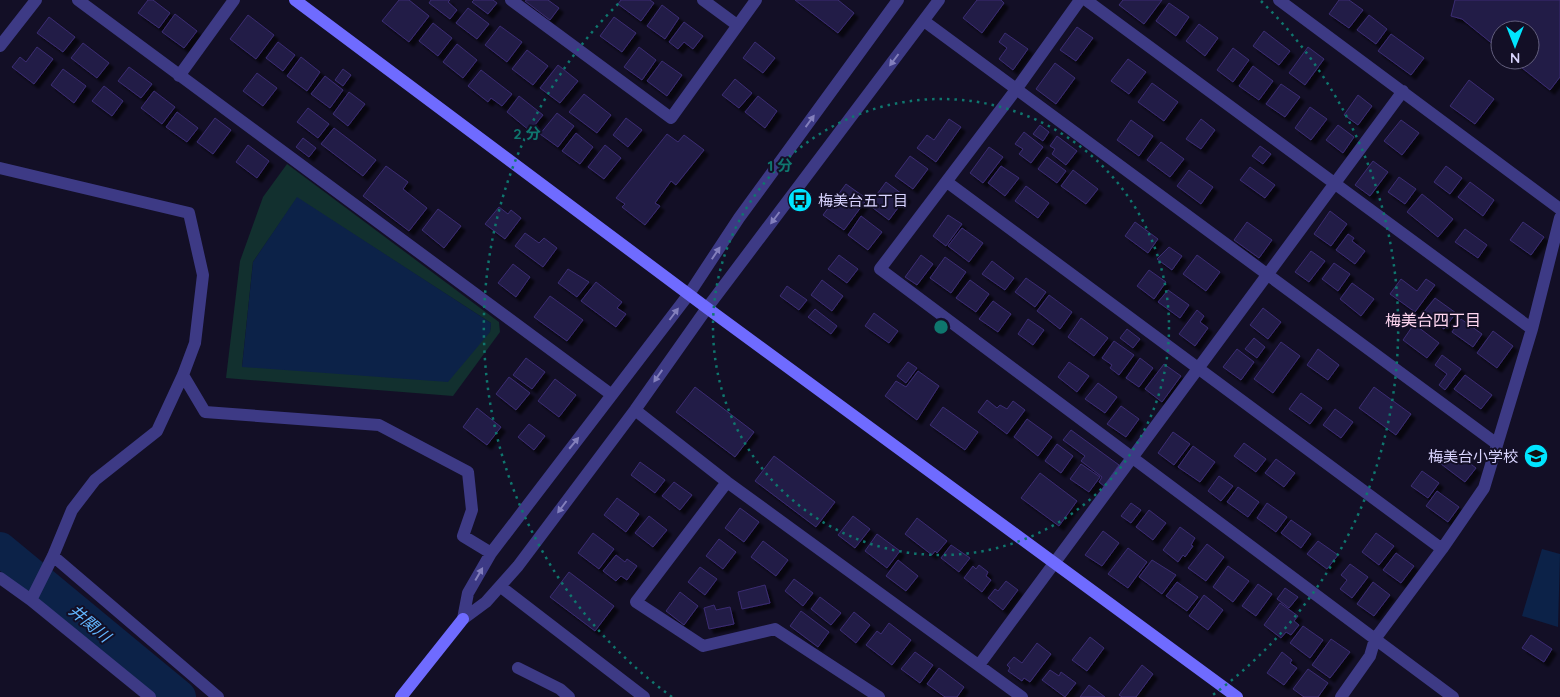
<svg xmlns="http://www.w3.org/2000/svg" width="1560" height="697" font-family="Quicksand,'Noto Sans JP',sans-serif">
<defs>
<filter id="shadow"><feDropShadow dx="4.5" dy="4.5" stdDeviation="1" flood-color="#0009"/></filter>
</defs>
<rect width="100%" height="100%" fill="#130f26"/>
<path fill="#12302f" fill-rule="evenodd" d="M287,164L499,322L500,332L453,396L226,378L240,261L263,197ZM297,198L491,323L490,332L242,367L253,262Z"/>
<path fill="#0c2248" d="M297,197L491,323L490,332L448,382L242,367L253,262Z
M1542,549L1560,554L1558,627L1522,616Z"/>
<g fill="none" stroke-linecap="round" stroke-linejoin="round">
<path stroke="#0c2248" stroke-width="34" d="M0,549L179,697"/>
</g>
<path fill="#241b47" stroke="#3b2d73" filter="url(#shadow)" d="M148,0H153L170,13L159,28L138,13Z
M399,0H409L429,16L409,42L382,21Z
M431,0H450L448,2L457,10L450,19L429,3Z
M474,0H493L497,3L488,14L472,2Z
M527,0H548L559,8L550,20L525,1Z
M621,0H650L654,3L641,21L618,4Z
M795,0H838L854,13L838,33Z
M977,0H1001L1004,3L982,33L963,18Z
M1123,0H1162L1144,24L1119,5Z
M1339,0H1349L1363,10L1349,28L1329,14Z
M1455,0H1560V77L1550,90L1512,60H1530V30H1500V50L1462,19L1451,16Z
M1169,3L1189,17L1176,36L1156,21Z
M662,5L679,18L665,39L647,26Z
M468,8L489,24L477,39L456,23Z
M175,14L197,31L184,48L162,32Z
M248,15L274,35L256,59L230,39Z
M1369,15L1387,29L1376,44L1357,30Z
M49,17L75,37L63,52L37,33Z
M614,17L636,33L622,52L600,36Z
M684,22L703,36L693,49L684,42L678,49L669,42Z
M433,23L452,38L438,56L419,41Z
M1199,24L1218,38L1205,56L1186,41Z
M500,26L522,42L507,62L485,45Z
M1077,27L1093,38L1076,61L1060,50Z
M1264,31L1290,51L1279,65L1253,46Z
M1005,33L1028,49L1013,70L999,59L1007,48L999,42Z
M1391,34L1424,58L1411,75L1378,51Z
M278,42L295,55L283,71L266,58Z
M755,42L775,58L763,73L743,58Z
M83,43L109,63L97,78L71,58Z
M457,44L477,60L463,78L443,62Z
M37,47L53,59L34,84L12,67L20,57L26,62Z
M639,47L656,60L642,80L624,67Z
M1308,47L1324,59L1305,85L1289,73Z
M1233,48L1249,60L1233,82L1217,70Z
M527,50L548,66L533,85L512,69Z
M301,57L320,72L307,91L287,76Z
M1128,59L1146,72L1129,94L1111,81Z
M662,61L682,75L667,96L647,81Z
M1055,63L1075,78L1056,104L1036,89Z
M558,65L578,81L560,103L540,88Z
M1253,66L1273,81L1259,100L1239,86Z
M129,67L152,84L141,98L118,81Z
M63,69L86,86L74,103L51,85Z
M343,69L351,75L343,86L335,80Z
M481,70L512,94L502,106L491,98L488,102L468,86Z
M257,73L277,88L263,106L243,91Z
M325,76L343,90L330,108L311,94Z
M735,79L752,93L739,108L722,95Z
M1469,80L1494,99L1475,124L1450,106Z
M1152,83L1178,102L1164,121L1138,102Z
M1281,84L1300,97L1285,117L1266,104Z
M104,86L123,101L112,116L92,101Z
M154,91L175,107L162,124L141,108Z
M349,92L365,104L348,126L333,114Z
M584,94L611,115L597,133L569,112Z
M1358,95L1372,106L1358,125L1344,115Z
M519,96L543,115L530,131L507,112Z
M758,96L777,111L765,128L745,112Z
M1310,107L1327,119L1311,140L1295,128Z
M308,108L329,124L318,138L297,122Z
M177,112L198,128L187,142L166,127Z
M557,113L574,126L558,147L540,134Z
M215,118L231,130L213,154L197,142Z
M626,118L642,130L628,147L613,135Z
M949,119L961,127L936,162L917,148L927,135L934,140Z
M1201,119L1215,130L1201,149L1186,139Z
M1131,120L1153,136L1139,156L1117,140Z
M1401,120L1419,133L1402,155L1384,141Z
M1040,125L1049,132L1043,141L1033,134Z
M1338,125L1354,137L1343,153L1326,140Z
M334,128L376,160L363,176L321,144Z
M1024,132L1043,147L1031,163L1019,154L1023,149L1015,144Z
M576,133L593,147L580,164L562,151Z
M667,134L678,142L684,135L704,150L676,185L671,181L655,203L660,206L645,225L622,207L625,204L616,198Z
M1057,136L1077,151L1066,165L1052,154L1055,149L1050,146Z
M303,138L316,148L309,157L296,147Z
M1161,142L1184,159L1170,177L1147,160Z
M248,145L269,161L257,178L236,162Z
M605,145L621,158L604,179L588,167Z
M1260,146L1271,154L1263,164L1252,156Z
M989,147L1003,157L983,183L970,173Z
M910,156L928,169L913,189L895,176Z
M1047,157L1066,171L1057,183L1038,169Z
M1373,161L1388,172L1370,196L1355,185Z
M386,166L408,182L403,189L427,208L409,231L363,196Z
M1001,166L1019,178L1005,196L988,183Z
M1446,166L1462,178L1450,194L1434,182Z
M1250,167L1275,185L1265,198L1240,180Z
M1073,170L1098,189L1086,204L1061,186Z
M1189,170L1213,187L1201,204L1177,186Z
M1399,177L1416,189L1405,204L1388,192Z
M886,182L906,197L889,220L869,205Z
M1470,182L1494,200L1483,216L1458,197Z
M846,184L867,199L844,230L823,215Z
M1026,186L1049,203L1038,218L1015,201Z
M1422,194L1453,219L1438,237L1407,212Z
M499,207L508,214L511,210L521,218L505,239L485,224Z
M438,209L461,226L444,248L422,230Z
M1330,211L1347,224L1331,246L1314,234Z
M948,215L962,224L946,246L933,236Z
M861,216L882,232L868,250L848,235Z
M1135,222L1158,239L1148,253L1125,236Z
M1247,222L1272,240L1259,258L1234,240Z
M1523,222L1544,237L1531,255L1510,240Z
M962,228L983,243L969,262L948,246Z
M1465,229L1487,245L1478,258L1455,242Z
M525,233L539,243L544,238L557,248L543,267L515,246Z
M1348,234L1354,238L1352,241L1365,251L1355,264L1336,250Z
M1169,247L1182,256L1172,270L1157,259Z
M1311,251L1325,261L1309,282L1295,272Z
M839,255L858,269L847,283L828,269Z
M921,255L933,264L917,285L905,277Z
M1197,255L1220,272L1206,291L1183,274Z
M945,257L966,272L951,293L930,278Z
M992,261L1014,278L1005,290L982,274Z
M1334,263L1350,274L1338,291L1322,279Z
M513,264L530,277L516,297L498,283Z
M568,269L589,282L577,297L558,283Z
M1149,270L1166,282L1154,299L1137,286Z
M1026,278L1046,292L1035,307L1015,292Z
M1401,279L1417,291L1426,279L1435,285L1415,312L1390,294Z
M822,280L843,296L832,311L811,295Z
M970,280L989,294L976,312L956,298Z
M596,282L622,302L617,308L626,314L616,327L581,301Z
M1352,283L1374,299L1361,316L1340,299Z
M787,286L807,300L799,310L780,296Z
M1168,290L1189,305L1180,318L1158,302Z
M1049,295L1072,312L1060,329L1037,311Z
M550,296L583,320L567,341L534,317Z
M1435,298L1456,313L1444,329L1423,313Z
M993,301L1011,314L998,332L979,319Z
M1263,308L1281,322L1268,339L1250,325Z
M815,309L837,326L831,334L808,317Z
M1197,310L1204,316L1200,322L1208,328L1195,346L1179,334Z
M874,313L898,331L889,343L865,326Z
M1081,318L1108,338L1094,356L1068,337Z
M1028,319L1044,330L1033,345L1018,334Z
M1461,319L1482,334L1473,347L1452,332Z
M1414,324L1439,343L1427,358L1403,340Z
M1127,329L1140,339L1133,348L1120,338Z
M1493,331L1513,346L1497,368L1477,353Z
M1254,338L1265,347L1257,358L1245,349Z
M1114,341L1134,355L1119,375L1110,368L1112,365L1102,358Z
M1281,342L1300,356L1273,393L1254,379Z
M1237,349L1254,362L1241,380L1223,367Z
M1318,349L1339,365L1328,380L1307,365Z
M1442,355L1461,369L1445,390L1439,385L1447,374L1435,365Z
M526,358L545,372L532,389L513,375Z
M1140,358L1153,368L1139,387L1126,378Z
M908,362L917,368L906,383L897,376Z
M1069,362L1089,376L1077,392L1058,377Z
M1164,364L1181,376L1162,402L1145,389Z
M918,371L939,386L917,420L885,396L896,381L906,387Z
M1465,375L1492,395L1481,409L1454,389Z
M509,377L530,393L516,410L496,394Z
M555,379L576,395L559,417L538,401Z
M1098,383L1117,397L1105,413L1085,399Z
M695,387L754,432L735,457L676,412Z
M1374,387L1411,414L1396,435L1359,408Z
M1301,393L1322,408L1310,424L1289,409Z
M987,400L997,408L1000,405L1007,409L1013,401L1025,410L1007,434L978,412Z
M1121,406L1139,419L1126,437L1107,424Z
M943,407L978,432L965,450L930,425Z
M477,408L501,427L487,445L463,427Z
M1335,409L1353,422L1341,438L1323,425Z
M1027,419L1052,437L1038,456L1014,437Z
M529,424L545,436L534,450L518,437Z
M1071,430L1119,465L1104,486L1099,482L1102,477L1081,461L1085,456L1063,440Z
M1173,432L1190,444L1174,465L1158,453Z
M1244,443L1266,459L1256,472L1234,456Z
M1057,444L1073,456L1061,473L1045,461Z
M1193,446L1215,462L1200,482L1178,467Z
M1452,450L1476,468L1465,482L1441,464Z
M774,456L835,502L816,527L755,481Z
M1276,459L1295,473L1284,487L1265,473Z
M640,462L665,480L655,493L631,475Z
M1081,464L1100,477L1089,492L1070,479Z
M1422,471L1439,483L1428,498L1411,486Z
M1040,473L1077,501L1059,526L1021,498Z
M1219,476L1233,486L1221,501L1208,491Z
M674,482L692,495L680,510L662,496Z
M1238,487L1259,502L1248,517L1227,502Z
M1437,491L1459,507L1448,522L1426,506Z
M617,498L639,514L626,532L604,515Z
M1131,503L1141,510L1131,523L1121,516Z
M1267,503L1287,517L1276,532L1257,518Z
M740,508L759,522L744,542L725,528Z
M1149,510L1166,523L1153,540L1136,527Z
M649,516L667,530L653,547L635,533Z
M853,516L870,529L855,548L838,535Z
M917,518L947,541L937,553L935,551L932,555L905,534Z
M1291,520L1311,534L1301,548L1281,533Z
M1180,527L1195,538L1191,545L1193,546L1185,557L1183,555L1178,562L1163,550Z
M1103,531L1119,543L1102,566L1085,555Z
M593,533L614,549L599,569L578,553Z
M1376,533L1394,546L1379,565L1362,552Z
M877,534L900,551L887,568L865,551Z
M719,539L736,552L723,569L706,556Z
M763,541L788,560L776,576L751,557Z
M1318,541L1338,555L1327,569L1307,554Z
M1207,544L1224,557L1206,581L1188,568Z
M951,545L970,558L959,572L941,558Z
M1128,548L1147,562L1128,588L1108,574Z
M1396,553L1414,566L1401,583L1383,570Z
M616,555L625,562L627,559L637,566L627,580L621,576L616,581L603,571Z
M898,560L918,576L906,591L886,576Z
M1152,560L1176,575L1162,594L1139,577Z
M1350,564L1368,577L1352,598L1340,589L1347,580L1341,575Z
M979,565L988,572L986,576L991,580L982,592L964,578L973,566L976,569Z
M1228,566L1249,581L1233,602L1213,587Z
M700,567L717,579L705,595L688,582Z
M569,572L614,606L595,631L550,597Z
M794,579L813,593L803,606L785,591Z
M1006,581L1018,590L1003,610L988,598L995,589L998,591Z
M1177,582L1198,597L1187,611L1166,596Z
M1373,582L1390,595L1374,616L1357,604Z
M1258,584L1272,594L1256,616L1242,606Z
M765,585L770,603L742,609L738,592Z
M1285,588L1298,597L1289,608L1277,599Z
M680,592L698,606L684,625L666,611Z
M1204,595L1223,610L1208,630L1189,616Z
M820,597L841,613L831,625L811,609Z
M1280,603L1298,616L1294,621L1299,625L1291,635L1286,632L1281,638L1264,625Z
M714,605L716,610L730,607L734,624L709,629L704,608Z
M801,611L829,632L818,647L790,626Z
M854,612L870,625L856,643L840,630Z
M889,623L911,640L892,665L866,645L877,631L881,634Z
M1303,626L1323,640L1310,658L1290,643Z
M1531,635L1552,649L1544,662L1522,648Z
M1090,637L1104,648L1087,671L1072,660Z
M1331,639L1350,652L1330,678L1312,665Z
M1037,643L1051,654L1030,682L1024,678L1022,681L1008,671L1010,668L1007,665L1014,657L1022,663Z
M915,652L933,665L920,683L901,669Z
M1282,652L1292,660L1290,663L1297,668L1284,685L1267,673Z
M1142,665L1153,674L1136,697H1122L1119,695Z
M939,668L964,687L957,697H945L927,684Z
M1308,669L1328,683L1318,697H1304L1293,689Z
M1050,670L1059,676L1061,672L1076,683L1065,697L1042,680Z
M1089,685L1105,697H1080Z"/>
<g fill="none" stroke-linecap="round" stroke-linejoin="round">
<path stroke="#3d3a85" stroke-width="12" d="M78,0L612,395
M511,0L671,118L756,0
M703,0L737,25
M1080,0L1015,91L880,269L1375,639L1370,656L1341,697
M1086,0L1532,329
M1279,0L1560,209
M924,21L1497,444
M0,46L36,0
M179,76L234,0
M0,168L189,213L203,275L195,343L183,375L157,431L95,480L72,510L53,556L31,600
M947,182L1442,549
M183,375L205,412L379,425L468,472L472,510L463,536L491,553
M635,410L727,482L1022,697
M727,482L636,602L703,646L775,629L879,697
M53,556L218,697
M0,578L31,600L150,697
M501,587L644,697
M463,619L486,602L518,566L635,410L707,308L939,0
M463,619L468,593L491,553L689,294L739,218L898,0
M979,665L1403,91
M518,668L560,689L569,697
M1453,697L1375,639L1442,549L1484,488L1532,329L1560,218"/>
<path stroke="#6f6bff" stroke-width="12" d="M295,0L707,308L1237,697
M401,697L463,619"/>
</g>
<defs><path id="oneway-solid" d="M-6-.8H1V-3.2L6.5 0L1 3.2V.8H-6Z" transform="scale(1.25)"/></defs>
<g fill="#837fbc">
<use href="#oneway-solid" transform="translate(894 60) rotate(127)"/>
<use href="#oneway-solid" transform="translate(810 121) rotate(-54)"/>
<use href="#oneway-solid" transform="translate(775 218) rotate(127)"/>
<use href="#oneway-solid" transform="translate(716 253) rotate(-56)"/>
<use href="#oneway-solid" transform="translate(674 314) rotate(-53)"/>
<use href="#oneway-solid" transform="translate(658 376) rotate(125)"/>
<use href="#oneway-solid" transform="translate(574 443) rotate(-50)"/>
<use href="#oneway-solid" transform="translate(562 507) rotate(127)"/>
<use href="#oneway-solid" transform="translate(479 574) rotate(-60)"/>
</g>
<g fill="none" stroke="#0f766e" stroke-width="2.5" stroke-dasharray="2.5 5">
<circle cx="941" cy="327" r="228"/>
<path d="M672 697A457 457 0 0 1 621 1M1261 1A457 457 0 0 1 1210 697"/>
</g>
<defs>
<g id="bus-disc" transform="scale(1.25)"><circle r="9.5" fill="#00e5ff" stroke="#130f26"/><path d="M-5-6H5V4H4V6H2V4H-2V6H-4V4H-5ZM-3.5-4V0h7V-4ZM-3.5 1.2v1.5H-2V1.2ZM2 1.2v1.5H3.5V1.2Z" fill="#111"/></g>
<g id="school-disc" transform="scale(1.25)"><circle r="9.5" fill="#00e5ff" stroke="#130f26"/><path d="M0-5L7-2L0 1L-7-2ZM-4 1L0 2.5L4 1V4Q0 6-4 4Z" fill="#111"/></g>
</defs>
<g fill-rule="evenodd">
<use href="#bus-disc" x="800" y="200"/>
<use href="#school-disc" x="1536" y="456"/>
</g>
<g text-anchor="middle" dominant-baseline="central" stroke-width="4" stroke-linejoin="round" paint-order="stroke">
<g font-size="15" fill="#d9d4ff" stroke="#130f26" text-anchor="start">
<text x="818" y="200">梅美台五丁目</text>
<text x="1518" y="456" text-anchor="end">梅美台小学校</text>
</g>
<g font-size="16" fill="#ffd6f0" stroke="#130f26">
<text x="1433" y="320">梅美台四丁目</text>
</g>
<g font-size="16" font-style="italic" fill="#62b6ff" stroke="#130f26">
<text transform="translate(90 623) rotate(40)">井関川</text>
</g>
</g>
<circle cx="941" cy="327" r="8" fill="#0f766e" stroke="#130f26" stroke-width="2.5"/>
<g font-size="15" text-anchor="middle" font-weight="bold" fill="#0f766e" stroke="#130f26" stroke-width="4" stroke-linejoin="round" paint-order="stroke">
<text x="527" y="139">2 分</text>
<text x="780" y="171">1 分</text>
</g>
<g transform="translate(1515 45) rotate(180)"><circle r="24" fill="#130f26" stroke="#625e7d"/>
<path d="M0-4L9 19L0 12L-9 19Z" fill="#00e5ff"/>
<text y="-8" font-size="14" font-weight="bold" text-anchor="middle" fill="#d9d4ff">N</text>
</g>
</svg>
